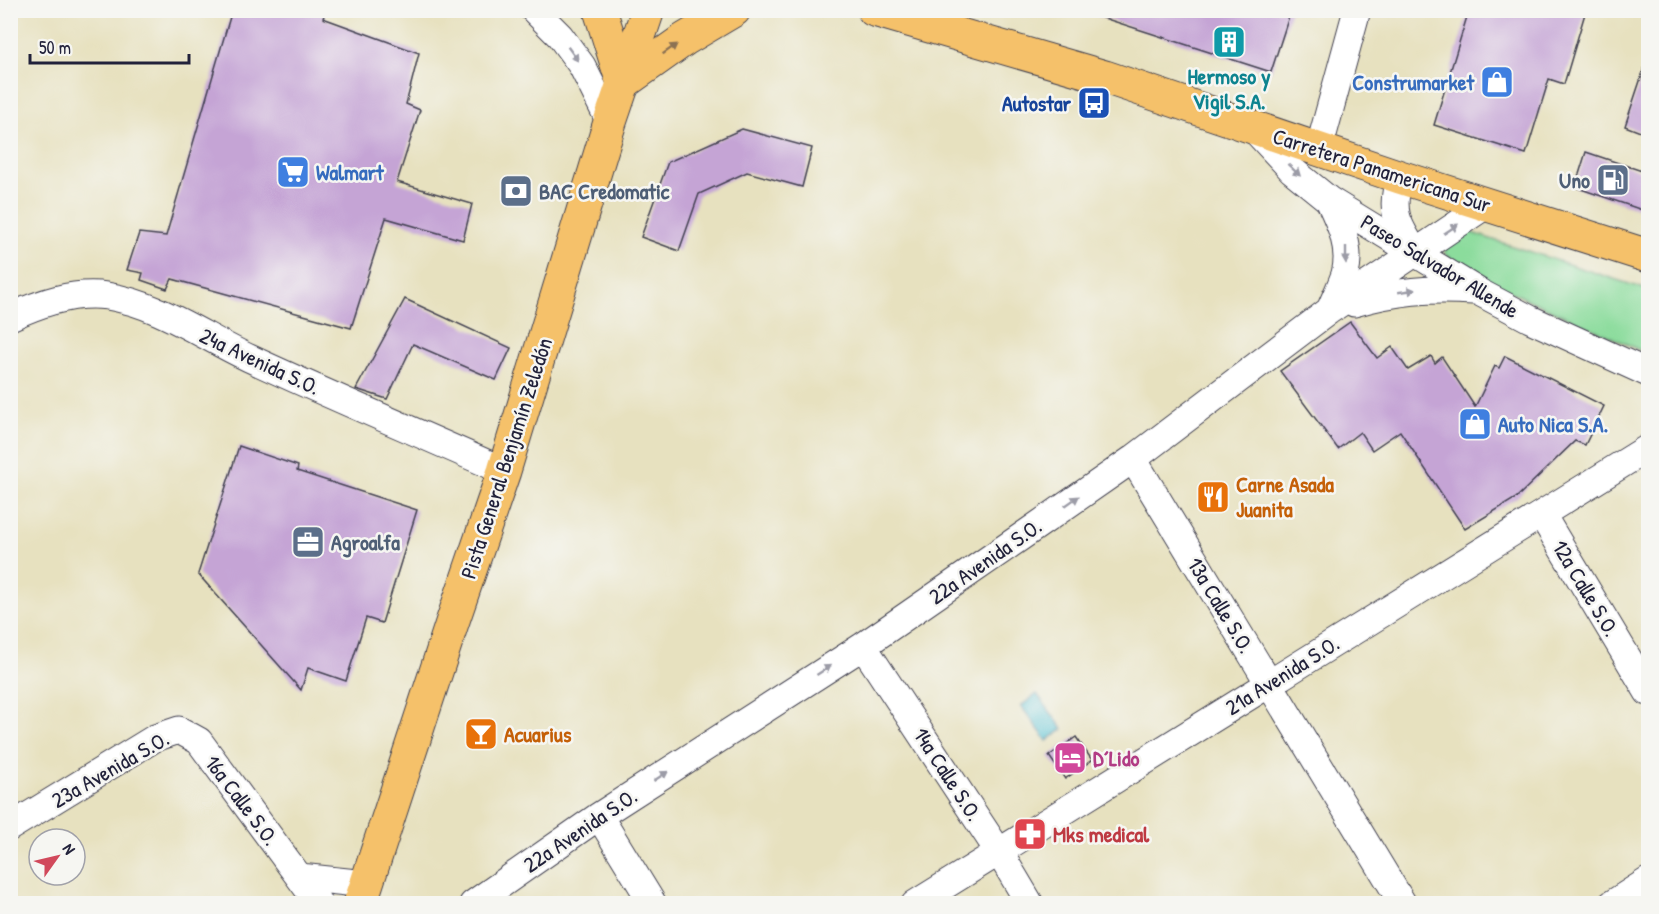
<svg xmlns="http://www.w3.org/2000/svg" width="1659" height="914" font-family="'Patrick Hand',sans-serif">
<rect width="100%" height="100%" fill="#f6f6f2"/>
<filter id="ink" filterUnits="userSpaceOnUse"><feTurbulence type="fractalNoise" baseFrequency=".0167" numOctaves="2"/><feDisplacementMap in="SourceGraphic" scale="12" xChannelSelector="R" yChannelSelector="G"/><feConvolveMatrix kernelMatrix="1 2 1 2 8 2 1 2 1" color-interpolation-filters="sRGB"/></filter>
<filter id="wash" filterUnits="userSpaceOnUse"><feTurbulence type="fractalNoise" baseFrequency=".008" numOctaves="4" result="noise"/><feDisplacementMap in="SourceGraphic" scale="24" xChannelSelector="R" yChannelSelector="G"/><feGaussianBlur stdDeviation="1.35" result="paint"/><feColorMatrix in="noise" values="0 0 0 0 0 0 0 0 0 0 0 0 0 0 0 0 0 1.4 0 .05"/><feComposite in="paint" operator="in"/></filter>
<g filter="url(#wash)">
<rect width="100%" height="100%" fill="#e7e1bf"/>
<path fill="#8bdc9c" stroke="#567f6c" stroke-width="1.5" d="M1460,229L1648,290V354L1478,277L1445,254V239Z"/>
<path fill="#57c1d2" stroke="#3c7286" stroke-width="1.5" d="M1037,694L1063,729L1047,741L1021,706Z"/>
<g id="blocks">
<path fill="#c5a4d5" d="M232,10H326L323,18L419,53L406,104L420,110L397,182L472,204L463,240L386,218L351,328L172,279L167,289L141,280L143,273L127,270L139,233L166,236Z
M1091,10H1291L1271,72L1091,14Z
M1469,10H1586L1564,84L1549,79L1526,154L1434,125Z
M1645,66L1648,67V135L1625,126Z
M742,129L812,148L802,187L747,172L699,194L679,251L641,237L668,162Z
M1586,152L1648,173V212L1575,187Z
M405,299L511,348L496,380L413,344L387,399L356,389Z
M1350,322L1377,358L1392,347L1408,370L1431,356L1435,363L1442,357L1475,407L1495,366L1499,368L1505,356L1604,406L1585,445L1575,441L1516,498L1465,529L1400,431L1372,450L1360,432L1338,449L1280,371Z
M239,446L298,466L297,471L417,510L382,623L366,618L346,681L308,668L301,690L198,574Z
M1076,737L1092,760L1065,779L1049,756Z"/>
</g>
</g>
<g filter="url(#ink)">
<use href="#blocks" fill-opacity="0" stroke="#403f4f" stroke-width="1.5"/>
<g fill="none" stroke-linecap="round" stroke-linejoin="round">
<g stroke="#403f4f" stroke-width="29">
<path id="minor" d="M534,10L560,36L582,66L610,122
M1253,128L1292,170L1329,200L1415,253L1479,292L1530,319L1648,373
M1319,149L1357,10
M1400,177C1389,210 1397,224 1415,252
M1329,200C1340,223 1352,248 1345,274C1341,286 1335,298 1330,310
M1354,303C1396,291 1429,288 1473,291
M10,317C40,303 74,291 107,296C159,304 202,336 249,358C333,397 419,433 504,471
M1133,459L1403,904
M1542,515L1648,692
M863,646L999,852L1030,904
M599,816L653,904
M10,827L155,738L179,730L199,741L319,904
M300,877L366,884
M473,904L599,816L863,646L1028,532L1133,459L1330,310L1486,205
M915,904L1648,448
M1612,904L1648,881"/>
</g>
<g stroke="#403f4f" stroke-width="35">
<path id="major" d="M360,904L452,623L504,471L610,122L648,10"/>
</g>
<g stroke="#403f4f" stroke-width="35">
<path id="highway" d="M600,10L623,83L685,39L734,10
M874,10L1105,77L1400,177L1648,256"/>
</g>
<use href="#minor" stroke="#fff" stroke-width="27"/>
<use href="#major" stroke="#f5c16b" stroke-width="33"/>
<use href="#highway" stroke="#f5c16b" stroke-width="33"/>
</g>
<defs><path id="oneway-solid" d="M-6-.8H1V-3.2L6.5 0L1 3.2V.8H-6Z" transform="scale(1.5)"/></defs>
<use fill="#8c7253" href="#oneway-solid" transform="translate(670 49) rotate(-35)"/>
<g fill="#9c9ca7">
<use href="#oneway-solid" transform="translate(573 54) rotate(54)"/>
<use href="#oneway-solid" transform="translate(1294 170) rotate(43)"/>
<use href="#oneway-solid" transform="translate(1451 229) rotate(-34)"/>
<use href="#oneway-solid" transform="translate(1346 255) rotate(90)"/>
<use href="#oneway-solid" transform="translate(1407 291) rotate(-8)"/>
<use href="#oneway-solid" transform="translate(1072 501) rotate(-35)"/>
<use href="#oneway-solid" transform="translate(824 670) rotate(-33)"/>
<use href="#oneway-solid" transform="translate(661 776) rotate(-33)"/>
</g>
</g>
<defs>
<g id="building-square" transform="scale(1.725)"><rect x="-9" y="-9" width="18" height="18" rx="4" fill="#0f9aa8" stroke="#f6f6f2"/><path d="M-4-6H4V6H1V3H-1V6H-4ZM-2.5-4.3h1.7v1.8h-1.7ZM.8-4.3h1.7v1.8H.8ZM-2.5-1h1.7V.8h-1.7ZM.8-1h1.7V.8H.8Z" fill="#fff"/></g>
<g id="shop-square" transform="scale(1.725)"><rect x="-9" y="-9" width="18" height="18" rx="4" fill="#3f7fe0" stroke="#f6f6f2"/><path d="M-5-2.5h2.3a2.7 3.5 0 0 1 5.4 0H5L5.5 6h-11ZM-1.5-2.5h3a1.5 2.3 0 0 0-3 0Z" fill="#fff"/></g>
<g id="bus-square" transform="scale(1.725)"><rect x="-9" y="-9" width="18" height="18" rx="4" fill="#1a4fb4" stroke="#f6f6f2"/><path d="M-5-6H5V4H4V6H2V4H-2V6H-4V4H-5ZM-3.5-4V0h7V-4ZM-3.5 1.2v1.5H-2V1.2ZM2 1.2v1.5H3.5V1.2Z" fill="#fff"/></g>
<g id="supermarket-square" transform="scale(1.725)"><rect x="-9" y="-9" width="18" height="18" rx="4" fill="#3f7fe0" stroke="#f6f6f2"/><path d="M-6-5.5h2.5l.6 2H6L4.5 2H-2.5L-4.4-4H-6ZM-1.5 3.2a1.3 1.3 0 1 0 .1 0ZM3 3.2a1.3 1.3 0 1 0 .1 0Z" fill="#fff"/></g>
<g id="fuel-square" transform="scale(1.725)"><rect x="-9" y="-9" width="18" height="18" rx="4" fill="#5c6f8a" stroke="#f6f6f2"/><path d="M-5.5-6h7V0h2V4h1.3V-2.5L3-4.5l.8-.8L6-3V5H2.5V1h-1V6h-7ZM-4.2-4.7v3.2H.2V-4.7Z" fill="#fff"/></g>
<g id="bank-square" transform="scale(1.725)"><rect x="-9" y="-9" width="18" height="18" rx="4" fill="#5c6f8a" stroke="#f6f6f2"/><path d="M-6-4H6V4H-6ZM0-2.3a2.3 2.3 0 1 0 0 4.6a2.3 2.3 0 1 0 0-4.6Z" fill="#fff"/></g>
<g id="restaurant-square" transform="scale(1.725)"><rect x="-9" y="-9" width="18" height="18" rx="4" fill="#e8710a" stroke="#f6f6f2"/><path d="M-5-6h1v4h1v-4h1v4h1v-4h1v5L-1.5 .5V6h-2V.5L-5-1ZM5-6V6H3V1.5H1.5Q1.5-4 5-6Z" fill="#fff"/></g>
<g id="office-square" transform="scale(1.725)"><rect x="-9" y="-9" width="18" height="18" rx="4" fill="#5c6f8a" stroke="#f6f6f2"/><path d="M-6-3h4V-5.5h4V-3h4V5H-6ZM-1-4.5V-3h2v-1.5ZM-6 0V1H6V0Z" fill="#fff"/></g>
<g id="bar-square" transform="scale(1.725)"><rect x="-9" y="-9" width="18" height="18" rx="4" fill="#e8710a" stroke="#f6f6f2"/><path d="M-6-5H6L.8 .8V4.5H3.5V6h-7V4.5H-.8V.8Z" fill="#fff"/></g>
<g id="hotel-square" transform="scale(1.725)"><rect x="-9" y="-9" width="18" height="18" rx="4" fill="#d1479c" stroke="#f6f6f2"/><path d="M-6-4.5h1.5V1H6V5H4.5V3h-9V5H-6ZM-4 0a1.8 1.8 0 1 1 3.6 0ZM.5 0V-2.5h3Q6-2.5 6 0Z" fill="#fff"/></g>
<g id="pharmacy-square" transform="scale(1.725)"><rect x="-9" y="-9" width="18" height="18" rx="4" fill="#e0444e" stroke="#f6f6f2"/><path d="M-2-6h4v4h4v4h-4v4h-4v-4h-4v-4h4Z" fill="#fff"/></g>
</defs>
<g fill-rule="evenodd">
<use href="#building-square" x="1229" y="42"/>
<use href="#shop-square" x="1497" y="82"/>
<use href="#bus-square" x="1094" y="103"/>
<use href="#supermarket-square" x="293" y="172"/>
<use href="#fuel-square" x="1613" y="180"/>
<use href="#bank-square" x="516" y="191"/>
<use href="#shop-square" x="1475" y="424"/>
<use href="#restaurant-square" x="1213" y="497"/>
<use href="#office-square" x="308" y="542"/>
<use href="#bar-square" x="481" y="734"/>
<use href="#hotel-square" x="1070" y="758"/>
<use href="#pharmacy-square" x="1030" y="834"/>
</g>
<g text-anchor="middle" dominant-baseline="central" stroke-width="5" stroke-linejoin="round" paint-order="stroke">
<g font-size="22" font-weight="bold" fill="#0d838f" stroke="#f6f6f2">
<text x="1229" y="76">Hermoso y<tspan x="1229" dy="25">Vigil S.A.</tspan></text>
</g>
<g font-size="22" font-weight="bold" fill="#366cbe" stroke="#f6f6f2" text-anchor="start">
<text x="1474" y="82" text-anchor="end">Construmarket</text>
<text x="316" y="172">Walmart</text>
<text x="1498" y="424">Auto Nica S.A.</text>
</g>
<g font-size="22" font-weight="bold" fill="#164399" stroke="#f6f6f2" text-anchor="end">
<text x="1071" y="103">Autostar</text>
</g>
<g font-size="22" fill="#22223b" stroke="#f6f6f2">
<text transform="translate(1382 170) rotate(18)">Carretera Panamericana Sur</text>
<text transform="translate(1440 266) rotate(31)">Paseo Salvador Allende</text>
<text transform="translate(260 361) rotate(25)">24a Avenida S.O.</text>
<text transform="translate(506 458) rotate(-72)">Pista General Benjamín Zeledón</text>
<text transform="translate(985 561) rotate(-35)">22a Avenida S.O.</text>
<text transform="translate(1586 588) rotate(59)">12a Calle S.O.</text>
<text transform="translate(1221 605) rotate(59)">13a Calle S.O.</text>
<text transform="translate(1282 675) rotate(-32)">21a Avenida S.O.</text>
<text transform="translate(110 769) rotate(-30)">23a Avenida S.O.</text>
<text transform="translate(948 774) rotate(57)">14a Calle S.O.</text>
<text transform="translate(242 800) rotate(53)">16a Calle S.O.</text>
<text transform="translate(580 830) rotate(-34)">22a Avenida S.O.</text>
</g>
<g font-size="22" font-weight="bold" fill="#4e5e75" stroke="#f6f6f2" text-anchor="start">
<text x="1590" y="180" text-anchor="end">Uno</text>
<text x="539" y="191">BAC Credomatic</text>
<text x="331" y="542">Agroalfa</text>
</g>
<g font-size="22" font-weight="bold" fill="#c56008" stroke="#f6f6f2" text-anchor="start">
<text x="1236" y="484">Carne Asada<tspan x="1236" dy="25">Juanita</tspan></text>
<text x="504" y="734">Acuarius</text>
</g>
<g font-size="22" font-weight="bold" fill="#b23c85" stroke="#f6f6f2" text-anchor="start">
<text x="1093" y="758">D´Lido</text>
</g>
<g font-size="22" font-weight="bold" fill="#be3a42" stroke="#f6f6f2" text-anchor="start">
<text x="1053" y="834">Mks medical</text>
</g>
</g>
<rect width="1659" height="914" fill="none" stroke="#f6f6f2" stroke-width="36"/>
<g transform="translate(57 857) rotate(56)"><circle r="28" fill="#f6f6f2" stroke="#a1a1a9" stroke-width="1.5"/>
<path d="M0-4.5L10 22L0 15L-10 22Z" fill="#d1495b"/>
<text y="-9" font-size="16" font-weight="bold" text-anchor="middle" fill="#22223b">N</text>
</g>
<path d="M30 54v9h159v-9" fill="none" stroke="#22223b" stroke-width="3"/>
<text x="39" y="54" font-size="18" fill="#22223b" stroke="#f6f6f2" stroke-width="4.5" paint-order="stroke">50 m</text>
</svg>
